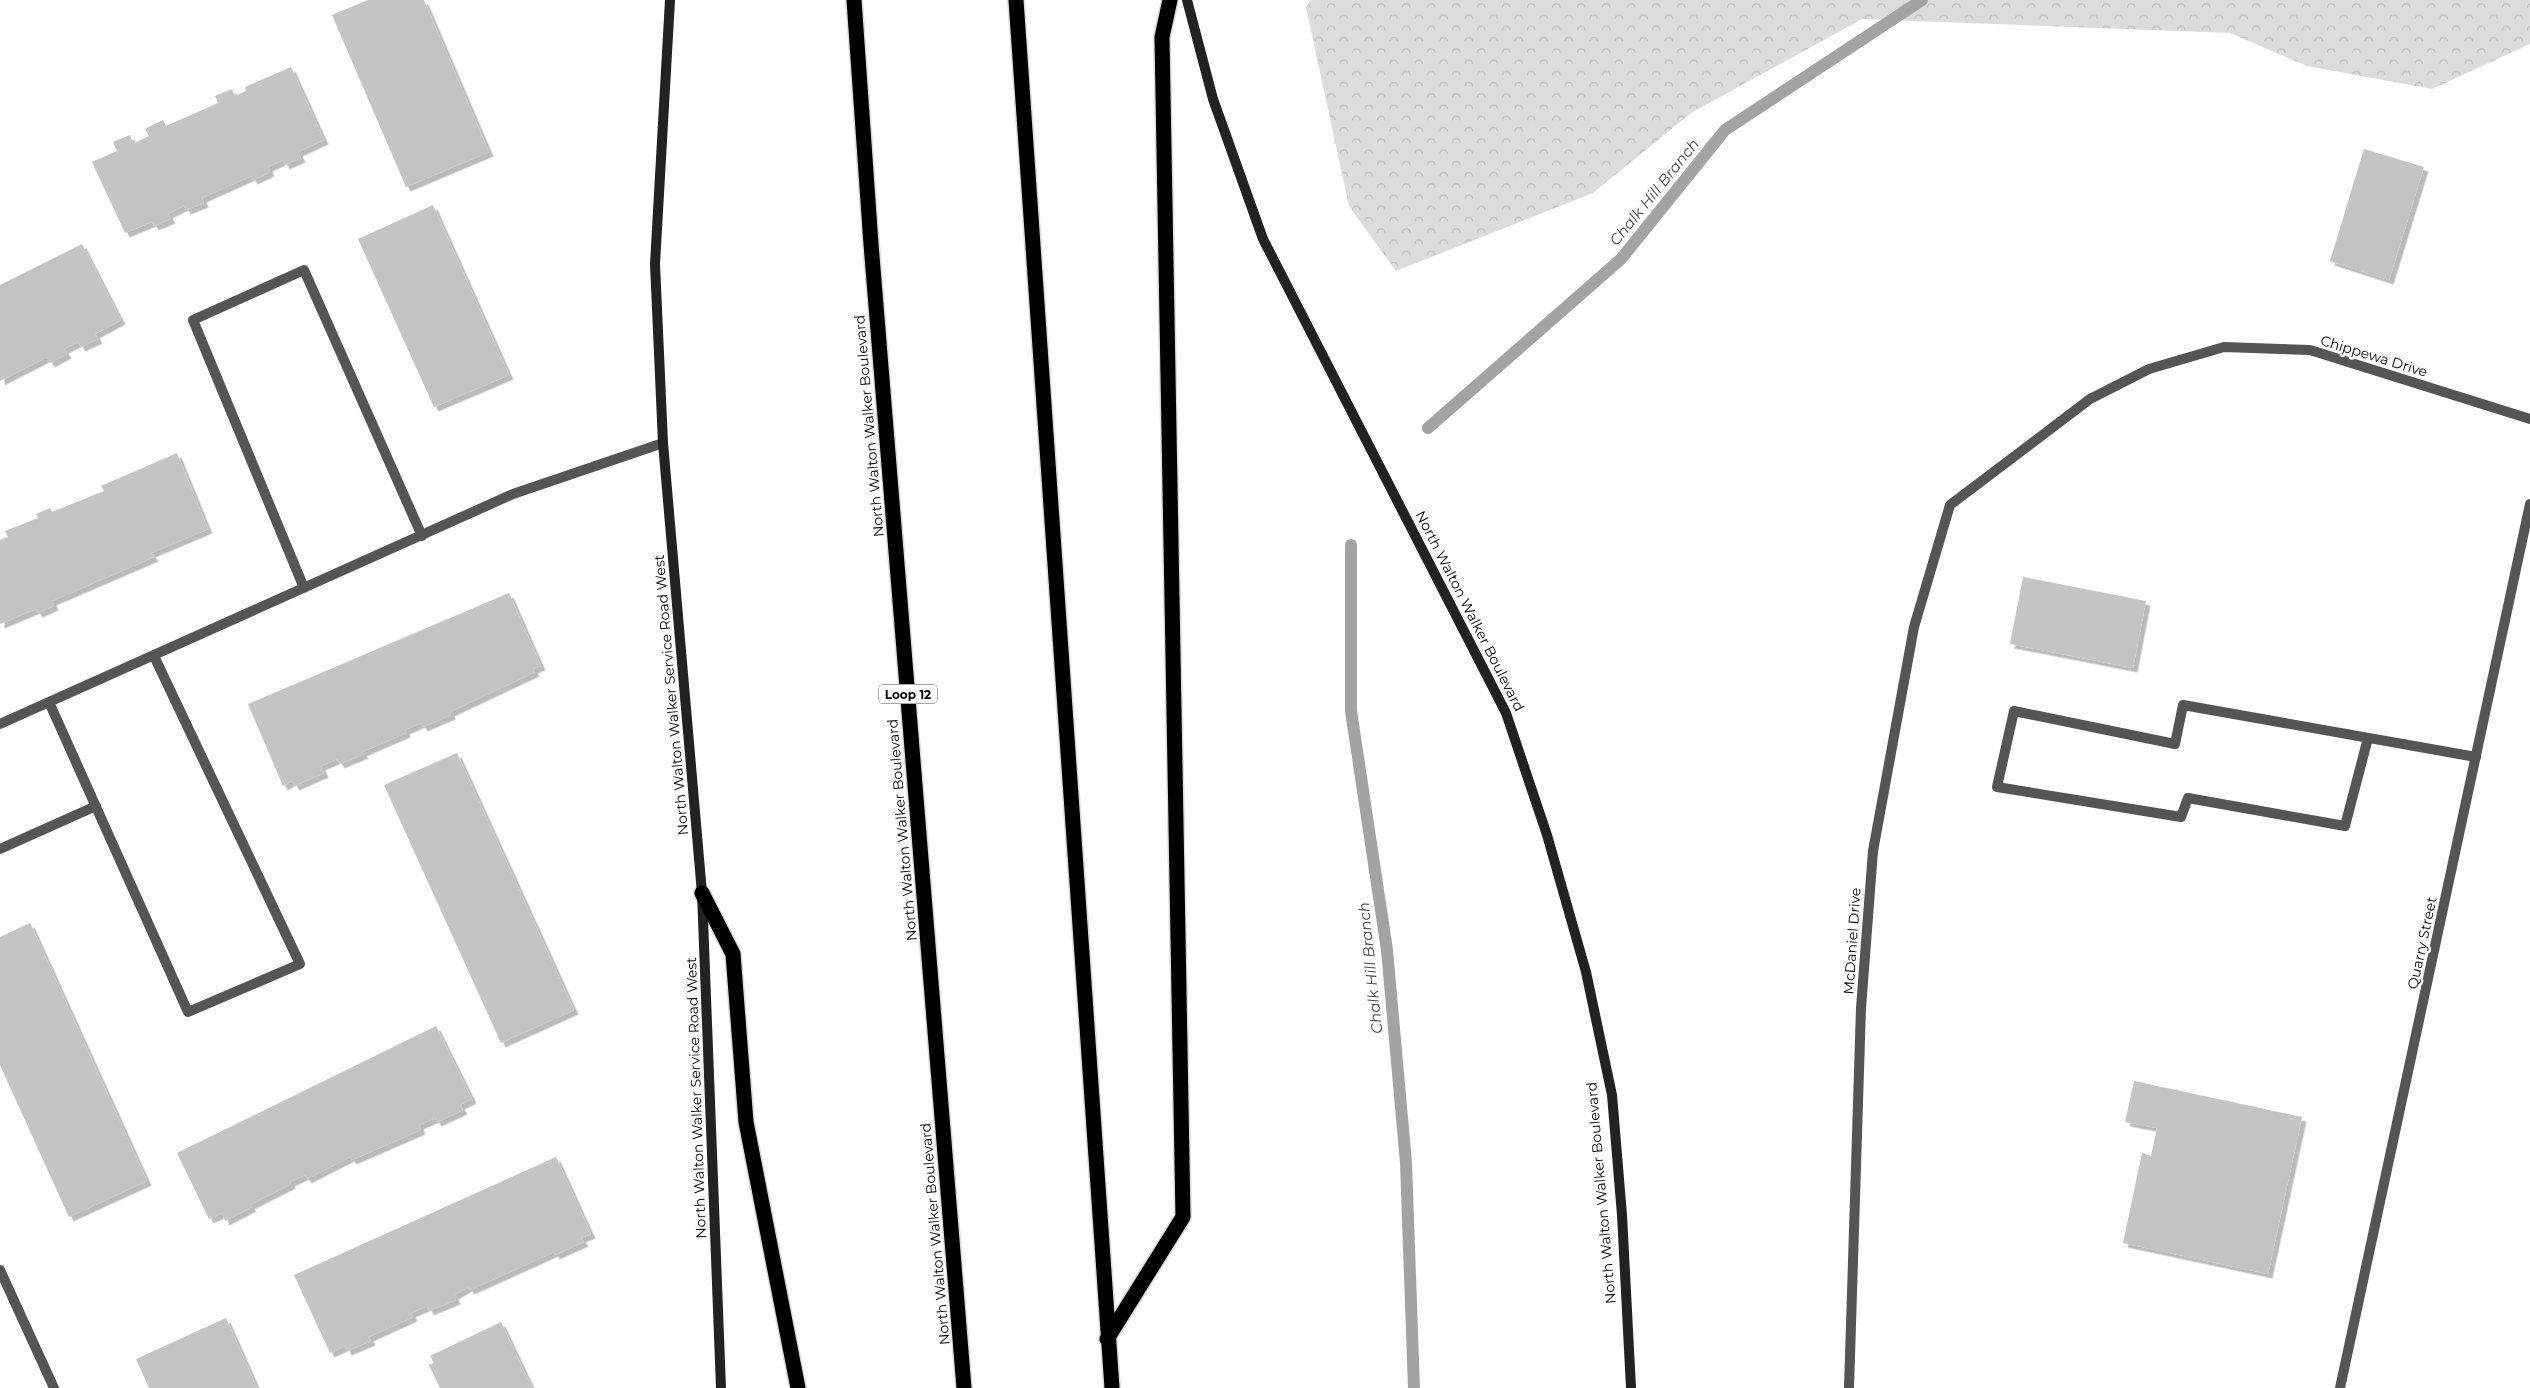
<svg xmlns="http://www.w3.org/2000/svg" width="2530" height="1388" font-family="Montserrat,sans-serif">
<defs>
<pattern id="forest-crowns" width="20" height="18" patternUnits="userSpaceOnUse" patternTransform="scale(1.25)"><rect width="20" height="18" fill="#dcdcdc"/><path d="M2 6a3 3 0 1 1 6 0M12 15a3 3 0 1 1 6 0" fill="none" stroke="#bbb"/></pattern>
<filter id="shadow"><feDropShadow dx="4.5" dy="4.5" stdDeviation="0" flood-color="#0004"/></filter>
</defs>
<rect width="100%" height="100%" fill="#fff"/>
<path fill="url(#forest-crowns)" d="M1311,0H2530V44L2432,89L2307,66L2230,33L1862,19L1691,113L1593,193L1396,271L1349,206L1306,7Z"/>
<g fill="none" stroke-linecap="round" stroke-linejoin="round">
<path stroke="#a3a3a3" stroke-width="12" d="M1428,428L1621,259L1725,130L1922,0
M1351,545V711L1387,950L1406,1163L1414,1388"/>
</g>
<path fill="#c4c4c4" filter="url(#shadow)" d="M368,0H424L489,152L406,187L332,15Z
M291,67L324,140L298,152L301,158L285,165L283,160L268,167L270,172L253,180L251,176L202,198L204,203L186,210L184,206L168,214L171,219L154,226L152,222L125,233L92,162L117,151L113,142L130,135L133,144L149,136L145,129L163,120L166,126L218,103L215,96L232,89L235,96L246,91L245,87Z
M2364,149L2424,167L2389,280L2330,261Z
M433,205L509,375L434,407L358,239Z
M82,244L121,320L95,334L98,339L81,347L78,342L64,349L67,354L50,363L47,357L0,381V285Z
M177,453L208,529L151,553L154,557L52,601L54,606L38,613L36,609L0,624V540L8,537L5,531L38,518L36,514L50,508L52,512L104,491L101,486Z
M2023,577L2146,601L2133,668L2010,644Z
M509,593L541,666L533,669L535,672L450,712L451,715L423,727L421,723L405,730L406,733L362,752L364,754L340,764L337,759L321,766L324,773L295,786L292,781L283,786L248,704Z
M457,753L574,1010L501,1043L384,785Z
M30,923L147,1181L69,1217L0,1065V937Z
M436,1026L472,1099L460,1105L463,1110L437,1122L435,1118L419,1125L421,1130L352,1160L350,1157L307,1179L305,1175L290,1182L291,1184L250,1205L252,1207L225,1221L222,1213L209,1219L177,1153Z
M2134,1081L2302,1117L2268,1274L2123,1243L2142,1153L2151,1156L2157,1128L2125,1122Z
M556,1157L591,1234L581,1238L584,1242L555,1255L554,1252L470,1290L468,1287L454,1295L456,1300L429,1311L427,1306L411,1313L413,1317L369,1337L371,1341L347,1351L345,1346L330,1353L294,1275Z
M226,1318L257,1388H149L136,1359Z
M501,1322L532,1388H440L429,1365L434,1363L430,1356Z"/>
<g fill="none" stroke-linecap="round" stroke-linejoin="round">
<g stroke="#dbdbdb" stroke-width="18">
<path id="highway" d="M854,0L871,244L964,1388
M1016,0L1112,1388
M702,893L733,954L746,1122L798,1388
M1107,1339L1183,1217L1162,37L1170,0"/>
</g>
<path stroke="#555" stroke-width="10" d="M304,588L193,320L304,270L422,536
M49,702L188,1012L300,964L154,656
M0,724L513,494L663,443
M2368,738L2345,826L2188,798L2181,817L1997,787L2014,711L2175,744L2183,705L2476,757
M0,849L96,806
M0,1270L54,1388"/>
<path stroke="#555" stroke-width="10" d="M1849,1388L1861,1008L1873,851L1914,627L1950,505L2090,399L2149,369L2224,347L2310,350L2530,419
M2340,1388L2530,504"/>
<path stroke="#222" stroke-width="10" d="M670,0L655,264L663,443L702,893L721,1388
M1187,0L1213,99L1263,239L1506,713L1547,835L1586,972L1612,1095L1622,1215L1631,1388"/>
<use href="#highway" stroke="#000" stroke-width="15"/>
</g>
<g text-anchor="middle" dominant-baseline="central" stroke-width="5" stroke-linejoin="round" paint-order="stroke">
<rect fill="#fff" stroke="#4c4c4c" stroke-width="1" x="879" y="684.5" width="58" height="19" rx="4"/>
<g font-size="12" font-weight="bold" fill="#000">
<text x="908" y="694">Loop 12</text>
</g>
<g font-size="14" fill="#000" stroke="#fff">
<text transform="translate(2374 356) rotate(17)">Chippewa Drive</text>
<text transform="translate(869 426) rotate(-95)">North Walton Walker Boulevard</text>
<text transform="translate(1470 611) rotate(63)">North Walton Walker Boulevard</text>
<text transform="translate(671 695) rotate(-95)">North Walton Walker Service Road West</text>
<text transform="translate(902 830) rotate(-95)">North Walton Walker Boulevard</text>
<text transform="translate(1852 941) rotate(-86)">McDaniel Drive</text>
<text transform="translate(2422 943) rotate(-78)">Quarry Street</text>
<text transform="translate(696 1098) rotate(-92)">North Walton Walker Service Road West</text>
<text transform="translate(1601 1193) rotate(-95)">North Walton Walker Boulevard</text>
<text transform="translate(935 1234) rotate(-95)">North Walton Walker Boulevard</text>
</g>
<g font-size="15" font-style="italic" fill="#444" stroke="#fff">
<text transform="translate(1654 192) rotate(-51)">Chalk Hill Branch</text>
<text transform="translate(1370 968) rotate(-96)">Chalk Hill Branch</text>
</g>
</g>
</svg>
